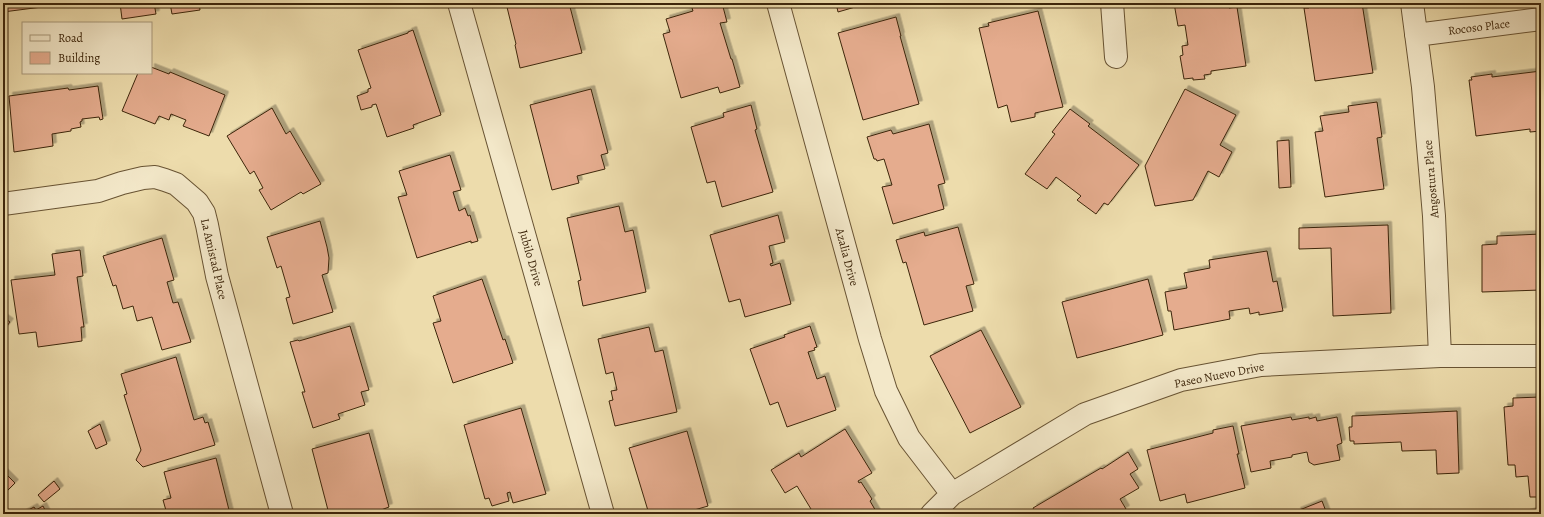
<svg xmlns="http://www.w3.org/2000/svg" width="1544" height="517" font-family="Alegreya,serif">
<defs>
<filter id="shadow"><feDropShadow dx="3.5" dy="-3.5" stdDeviation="0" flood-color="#0004"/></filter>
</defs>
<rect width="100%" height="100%" fill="#eddcac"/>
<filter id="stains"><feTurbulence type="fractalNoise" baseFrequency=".005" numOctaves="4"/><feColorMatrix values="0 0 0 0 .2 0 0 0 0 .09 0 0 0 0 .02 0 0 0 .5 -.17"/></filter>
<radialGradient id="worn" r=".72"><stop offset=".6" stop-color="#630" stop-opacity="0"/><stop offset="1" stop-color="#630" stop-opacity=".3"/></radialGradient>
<path fill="#e5ac8e" stroke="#3c250b" filter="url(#shadow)" d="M3,3H73L3,12Z
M120,3H154L156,14L122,19Z
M170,3H199L200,10L172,14Z
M506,3H569L582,53L520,68L515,45L516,44Z
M697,3H722L727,22L720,23L731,59H732L740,87L720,93L718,87L681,98L663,34L670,32L666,19L693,11L691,5Z
M836,3H869L838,12Z
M1174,3H1228L1229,8L1237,7L1246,66L1211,71V74L1204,75L1205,79L1193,80V78L1184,79L1180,56L1183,55L1182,46L1188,45L1185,25L1178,26Z
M1308,3H1321V6L1327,5V3H1362L1373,73L1315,81L1304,8H1309Z
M1038,11L1063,107L1035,113V117L1011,122L1007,105L998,108L979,28L989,26L988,23Z
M896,17L901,36H900L919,104L863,120L838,33Z
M413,30L441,115L413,125L414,128L387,137L376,104L372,105V107L361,110L357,96L368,92V89L371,88L358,50L408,33V32Z
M151,67L169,74L170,72L225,95L209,136L183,126L186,120L171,114L169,120L159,116L155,124L122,111L138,73H151Z
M1541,71V131L1530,132V129L1476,136L1469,80H1472L1471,77L1492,74V77Z
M98,86L103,119L100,120L99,117L82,119V121L80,122L81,127L71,129V131L52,134L53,146L14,152L9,96L68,88L69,90Z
M591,89L608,153L601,155L605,169L577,176L579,183L552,190L530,105Z
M1185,89L1236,115L1220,145L1232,152L1219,177L1208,171L1193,200L1155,206L1145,166Z
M1377,102L1382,137L1377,138L1384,189L1325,197L1315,132L1323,131L1320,116L1349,112L1348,106Z
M751,105L757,129L755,130L773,192L722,207L715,181L707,183L691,127L724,117L723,113Z
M272,108L286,134L290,131L321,184L303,194L301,192L271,210L259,190L263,188L254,171L250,174L227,136Z
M1070,109L1090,124L1088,126L1139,165L1108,205L1104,203L1096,214L1077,200L1081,196L1056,177L1047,189L1025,174L1055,134L1052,132Z
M929,124L945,183L938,185L944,209L893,224L882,187L892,185L884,159L877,161L876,159H874L867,137L891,130L893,134Z
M1289,140L1291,187L1279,188L1277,141Z
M450,155L461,190L453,192L459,211L465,208L468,216L470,215L478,241L471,243V241L417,258L398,197L407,195L399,171Z
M619,206L625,232L633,230L646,292L583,306L578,281L581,280L567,218Z
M778,215L785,242L769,246L773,263L770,264L771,266L780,263L791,304L745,317L740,299L729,302L710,235Z
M320,221L327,247L329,258L328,273L322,275L333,312L293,324L286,298L290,297L281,266L277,268L267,237Z
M1388,225L1391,313L1333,316L1331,248L1299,249V228Z
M958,227L974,284L966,286L973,311L924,325L906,262L903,263L896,240L924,232L925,236Z
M1541,234V290L1482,292V245L1497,244V236Z
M162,238L174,280L167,282L173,303L178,302L191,342L162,350L152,317L137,321L133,306L123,309L116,285L113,286L103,256Z
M80,250L83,276L77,277L84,327H81L82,341L38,347L36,332L19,334L11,280L55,275L52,254Z
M1267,251L1273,282L1277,281L1283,311L1259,315V312L1250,314L1249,308L1229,311L1230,319L1174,330L1171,311H1168L1165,292L1187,288L1184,273L1210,268L1209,260Z
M482,279L503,340L505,339L513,363L453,383L433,323L441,321L433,296Z
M1148,279L1163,335L1077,358L1062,302Z
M3,317L10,322L3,331Z
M350,326L369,390L361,392L365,405L338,414L340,419L313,428L302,392H305L290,342L298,340L299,341Z
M810,326L817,347L814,348L815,350L808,352L817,379L825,376L836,410L787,427L778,402L770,405L750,349L785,337L784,335Z
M649,327L655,352L663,350L677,412L615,426L609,401L613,400L611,391L617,390L613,372L606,374L598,339Z
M981,330L1021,407L970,433L930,356Z
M176,357L194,420L203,417L205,423L208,422L215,445L143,467L136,460L141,450L124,395L127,394L121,374Z
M1541,397V497H1530L1528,476L1516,477L1515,465H1508L1504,407L1513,406V398Z
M521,408L546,494L513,503L510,492L507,493L509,501L492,506L489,498L485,499L464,425Z
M1457,411L1459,473L1437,474L1436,450L1402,451L1401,442L1354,444V441H1350L1349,427H1352V416Z
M1291,417L1292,420L1309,417V419L1316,417L1317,421L1337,417L1342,443L1337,445L1340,460L1314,465L1309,462L1307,452L1292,455V457L1270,461L1271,468L1251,472L1241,426Z
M100,424L107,444L96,449L88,431Z
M1233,426L1239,454H1237L1245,488L1187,503L1185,494L1160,501L1147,450L1213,433V430Z
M845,429L872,473L858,481L859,483L861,482L872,499L870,501L877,513L875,514H814L797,486L785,493L771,470L799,453L801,457Z
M687,431L708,506L684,513L685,514H649L629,448Z
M369,433L389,507L381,510L382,514H329L312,449Z
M1128,452L1138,469L1130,474L1139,488L1120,499L1126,509L1117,514H1036L1033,508L1101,468L1102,469Z
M216,458L230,514H167L163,500L171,498L164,472Z
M3,471L15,483L3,495Z
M54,481L60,489L44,502L38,495Z
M1322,501L1327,514H1298L1297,511Z
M43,506L47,514H21L34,507L36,510Z
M1537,510L1538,513L1541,512V514H1524Z"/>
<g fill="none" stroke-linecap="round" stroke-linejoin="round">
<g stroke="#685333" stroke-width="24">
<path id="minor" d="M459,3L603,514
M778,3L870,339L886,391L909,438L952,494
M1112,3L1116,57
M1412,3L1423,87L1434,216L1440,356
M1416,35L1541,19
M3,204L98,191L122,183L143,178L155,177L165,180L176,184L197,202L204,213L207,225L217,276L282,514
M932,514L952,494L1085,414L1181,380L1261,365L1440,356H1541"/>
</g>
<use href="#minor" stroke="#f3e8c9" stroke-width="22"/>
</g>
<g text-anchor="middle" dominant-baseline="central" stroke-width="4" stroke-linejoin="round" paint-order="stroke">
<g font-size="12" fill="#3c250b" stroke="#f3e8c9">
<text transform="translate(1479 27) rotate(-7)">Rocoso Place</text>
<text transform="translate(1431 179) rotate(-95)">Angostura Place</text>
<text transform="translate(847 257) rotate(75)">Azalia Drive</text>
<text transform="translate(531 258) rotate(74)">Jubilo Drive</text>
<text transform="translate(214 259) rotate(77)">La Amistad Place</text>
<text transform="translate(1219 375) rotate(-11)">Paseo Nuevo Drive</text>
</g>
</g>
<rect width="1544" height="517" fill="none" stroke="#eddcac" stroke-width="16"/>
<rect x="4" y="4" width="1536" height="509" fill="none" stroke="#3c250b" stroke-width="2"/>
<rect x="8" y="8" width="1528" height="501" fill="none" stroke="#3c250b"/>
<rect x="22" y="22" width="130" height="52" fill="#f3e8c9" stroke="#aa9a7d"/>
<rect x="30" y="35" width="20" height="6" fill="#f3e8c9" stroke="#aa9a7d"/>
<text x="58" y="42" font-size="12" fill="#3c250b">Road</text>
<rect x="30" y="52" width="20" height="12" fill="#e5ac8e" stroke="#aa9a7d"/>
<text x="58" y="62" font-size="12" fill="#3c250b">Building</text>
<rect width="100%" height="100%" filter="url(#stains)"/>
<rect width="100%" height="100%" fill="url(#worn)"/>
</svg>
